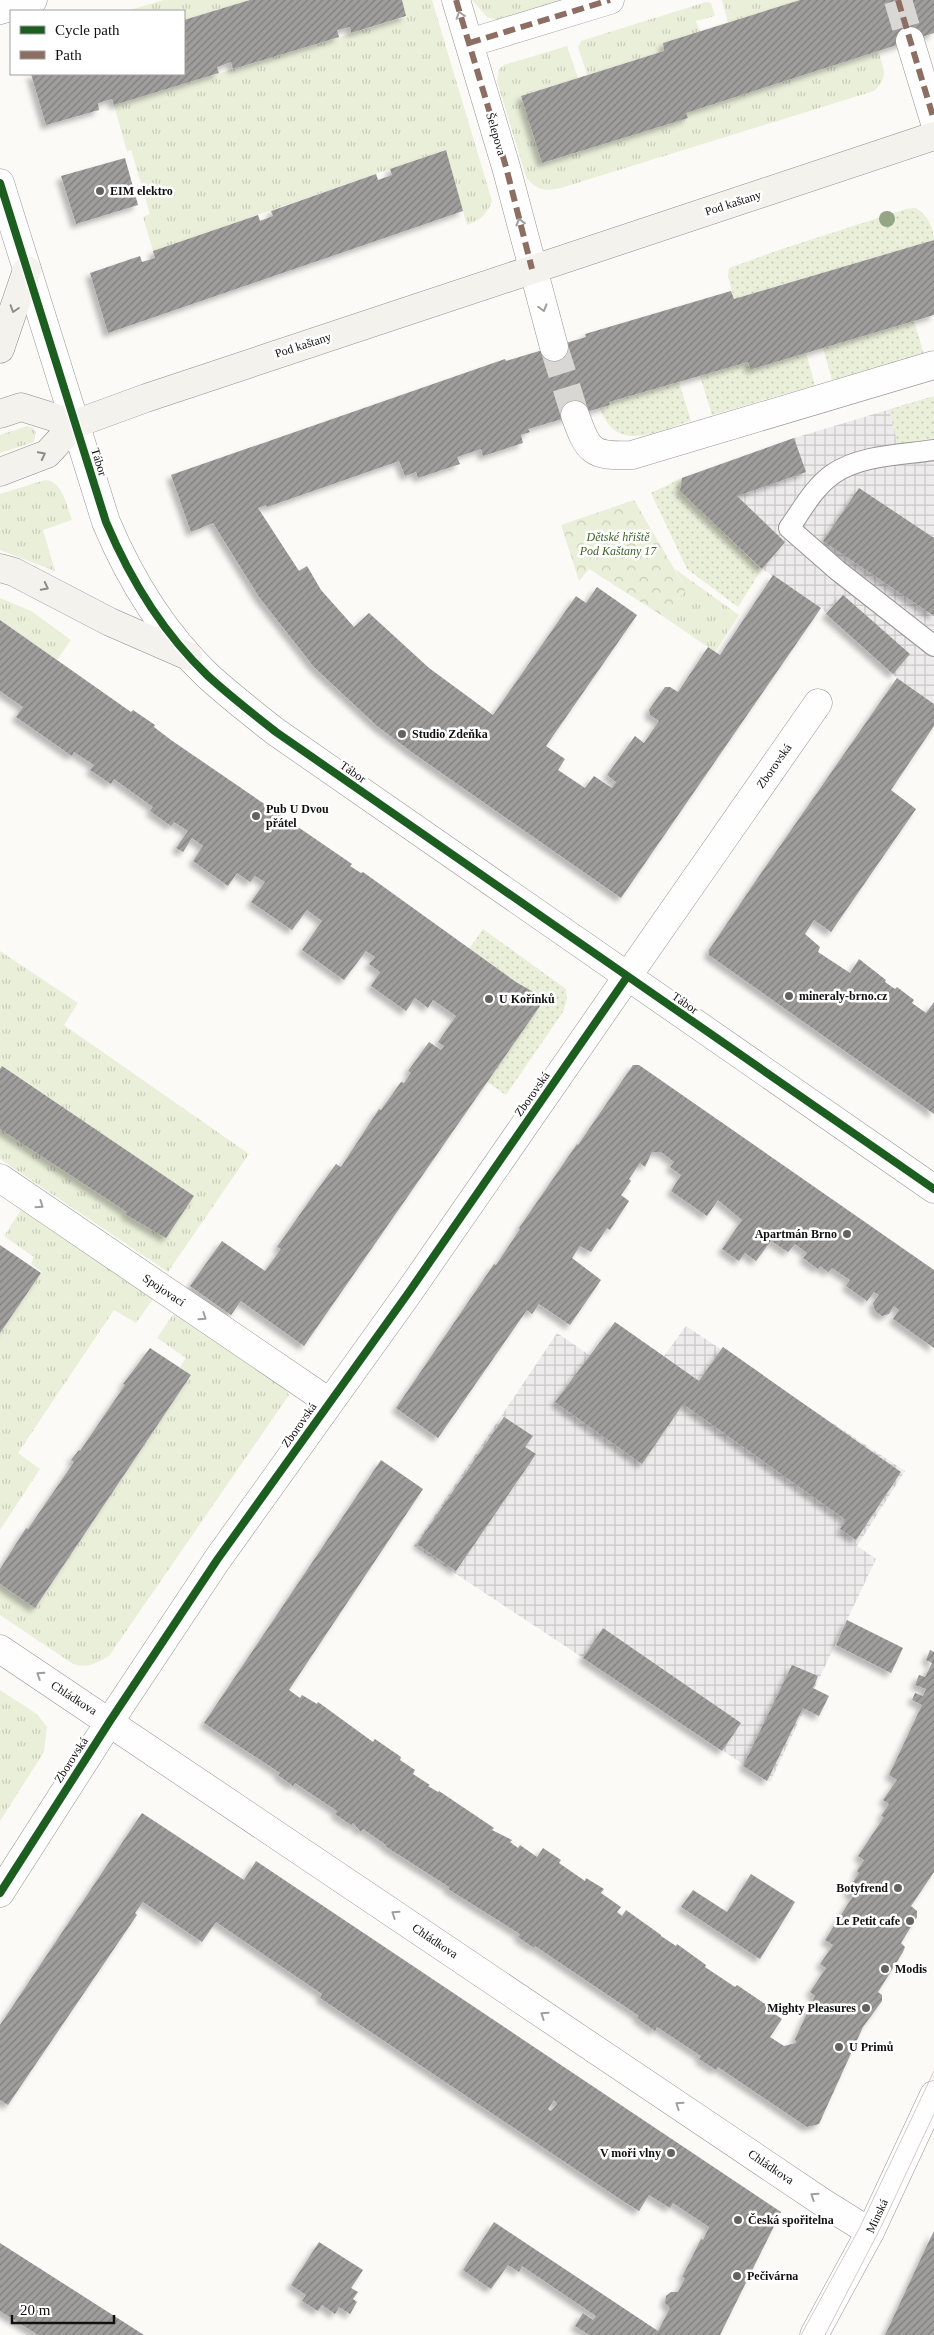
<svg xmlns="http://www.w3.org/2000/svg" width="934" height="2335" font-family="Georgia,serif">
<defs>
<pattern id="industrial-grid" width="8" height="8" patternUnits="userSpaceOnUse" patternTransform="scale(1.25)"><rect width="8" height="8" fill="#eeebed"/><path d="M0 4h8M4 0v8" fill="none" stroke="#cbc8ca"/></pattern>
<pattern id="grass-tufts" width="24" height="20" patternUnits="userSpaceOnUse" patternTransform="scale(1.25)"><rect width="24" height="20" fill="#eaefd9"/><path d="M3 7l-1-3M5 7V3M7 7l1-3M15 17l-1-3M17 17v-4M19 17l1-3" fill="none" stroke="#c8ccb9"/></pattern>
<pattern id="park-crowns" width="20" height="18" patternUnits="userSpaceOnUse" patternTransform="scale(1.25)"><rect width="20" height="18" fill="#eaefd9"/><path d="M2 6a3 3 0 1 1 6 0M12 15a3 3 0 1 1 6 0" fill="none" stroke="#c8ccb9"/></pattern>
<pattern id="garden-dots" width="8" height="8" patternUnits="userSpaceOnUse" patternTransform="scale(1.25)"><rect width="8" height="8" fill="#eaefd9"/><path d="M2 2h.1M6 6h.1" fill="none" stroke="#c8ccb9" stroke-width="1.8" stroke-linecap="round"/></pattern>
<pattern id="building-hatch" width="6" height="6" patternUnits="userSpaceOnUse" patternTransform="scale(1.25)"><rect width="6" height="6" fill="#a09e9c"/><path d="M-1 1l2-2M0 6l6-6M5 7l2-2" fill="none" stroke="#817f7e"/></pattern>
<filter id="shadow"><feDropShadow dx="-4.5" dy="4.5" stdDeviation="2.5" flood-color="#0004"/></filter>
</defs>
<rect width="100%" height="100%" fill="#fcfaf7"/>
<path fill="url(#industrial-grid)" d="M934,396V704L897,678L821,608L762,569L680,491L682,478L794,438Z
M615,1322L664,1356L686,1326L905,1471L857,1546L876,1559L770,1782L414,1546L557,1333L591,1356Z"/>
<path fill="url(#grass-tufts)" d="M164,0H250L184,20V11H126Z
M402,0H432L492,201C488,213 480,221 467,225L445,150L153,251L143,217L150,214L131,150L127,152L114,105L406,17Z
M472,0H579L501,21L487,17Z
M722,0H800L728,23Z
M706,2L711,3L715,16L696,21L700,32L663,43L664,51L587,75L578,47L581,41Z
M567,46L578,78L521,96L543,163L687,118L686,113L878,51C884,69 889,77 874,91L561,188C545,192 536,190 526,177L497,81L499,69L504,65Z
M27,426L33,428L36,432L34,442L0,453V435Z
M45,480C62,480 67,506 72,520L43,530L55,571L0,550V494Z
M675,569L739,615L715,652L664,617L686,589Z
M0,598L31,611L71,640L57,660L0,620Z
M0,951L78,1003L64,1025L249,1154L168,1272L0,1159Z
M21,1210L153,1299L136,1323L114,1310L18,1453L40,1469L0,1530V1333L42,1272L31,1264L34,1257L4,1236Z
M174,1313L286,1390L289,1395L109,1656C96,1663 88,1669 73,1664L0,1615V1584L35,1608L191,1375L180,1367L186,1358L157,1338Z
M0,1690L37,1714L47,1727L44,1752L0,1821Z"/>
<path fill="url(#park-crowns)" d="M634,500L686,589L664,617L589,569L579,581L561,525Z"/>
<path fill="url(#garden-dots)" d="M916,208C927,215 934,227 934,240L734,299L728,276L729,268L779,250L906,209Z
M914,321L924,354L832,380L823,348Z
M806,353L815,385L712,415L700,376L748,362L750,369Z
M679,382L691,421C655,432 616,454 600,408L609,402Z
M934,396V445L899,449L889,410Z
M682,478L680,491L762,569L738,607L687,569L651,493Z
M483,929L566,989L567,999L563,1012L506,1095L487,1082L540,1006L537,994L516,982L469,949Z"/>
<path fill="url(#building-hatch)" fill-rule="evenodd" filter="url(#shadow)" d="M250,0H402L406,16L351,33L350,27L337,30L339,37L233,69L231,62L217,67L219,73L114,105L112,99L98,103L99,110L46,125L31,74H184V20Z
M800,0H934V33L686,113L688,118L542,163L521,96L664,51L663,43Z
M446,150L463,211L108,333L90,273L140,256L142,262L155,258L153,251L258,215L260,221L273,216L271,211L376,174L378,180L392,175L390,169Z
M125,158L138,205L76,224L61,176Z
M934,240V315L752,369H750L748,362L609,402L610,405L528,429L530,432L521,435L523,443L483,456L481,449L457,457L460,464L418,478L416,472L405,476L399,461L267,507L266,505L258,508L299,571L307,566L321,590L354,627L369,613L429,668L493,715L576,596L586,603L597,587L637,615L546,746L565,759L558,770L585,788L594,776L612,788L616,782L607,775L635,736L644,743L659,721L650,715L649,710L665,687H670L678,692L708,647L720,655L773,575L821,608L621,898L413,753L377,726L314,667L259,597L213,523L191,532L171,475L505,359L506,361L586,337L585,334L731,291L734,299Z
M794,438L806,472L737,496L785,542L762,569L680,491L682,478Z
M859,488L934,538V616L823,541Z
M843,595L910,654L893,674L826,614Z
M0,620L131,712L133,710L155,725L154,727L171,740L352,864L350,866L361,873L363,872L516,982L537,994L540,1006L304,1346L241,1301L231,1315L190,1286L222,1241L265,1271L281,1249L277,1247L312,1197L336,1164L341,1167L379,1109L381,1110L401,1082L404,1083L411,1073L408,1071L429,1042L441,1050L444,1046L438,1042L456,1016L433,1000L428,1008L415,998L406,1011L371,986L380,972L369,964L375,957L366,951L344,980L302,950L322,921L307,910L292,930L251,902L265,882L255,876L250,882L237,873L228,886L193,861L203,846L192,838L183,852L176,848L188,831L174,822L171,826L150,811L153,807L114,779L111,784L90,770L94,765L74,752L72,756L16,717L23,707L0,691Z
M897,678L934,704V726L891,790L916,809L831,932L814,920L805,934L820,947L818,952L850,973L859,959L886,980L885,982L895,989L897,987L914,1000L912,1003L926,1013L934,1002V1114L709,955V950L757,879Z
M633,1065H639L934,1270V1348L893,1319L899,1310L894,1306L889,1314L882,1316L875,1311L873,1303L879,1295L874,1292L867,1301L846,1286L850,1280L832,1268L828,1272L820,1266L818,1269L803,1258L807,1253L795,1244L788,1252L771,1241L756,1261L745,1253L739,1261L722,1249L742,1220L718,1200L707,1216L671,1191L681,1175L670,1167L674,1162L661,1152H652L645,1167L640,1163L629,1179L631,1181L621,1195L629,1201L610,1230L607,1228L591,1252L580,1246L572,1258L601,1280L570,1325L539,1304L532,1314L527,1310L438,1438L396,1408L494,1264L496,1265L520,1229L519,1228L577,1144L578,1145Z
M2,1066L194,1196L166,1238L125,1214L127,1212L0,1129V1069Z
M0,1245L41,1273L0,1333Z
M615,1322L699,1381L723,1347L901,1472L856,1540L840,1529L846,1520L683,1404L642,1464L555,1402Z
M150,1348L191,1375L35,1608L0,1584V1569L26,1528L28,1529L74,1462L71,1460L79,1450L80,1451L125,1385L123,1384Z
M504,1417L533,1436L525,1447L536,1454L456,1571L417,1544Z
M381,1460L423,1489L289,1690L300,1698L302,1695L317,1704L318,1702L373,1742L375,1739L401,1757L400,1760L415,1770L413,1774L430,1785L428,1786L438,1792L439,1791L494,1828L492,1830L512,1840L510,1842L518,1848L520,1845L537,1857L543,1848L561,1860L559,1863L585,1881L586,1878L604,1889L601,1893L621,1907L617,1912L622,1916L626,1910L661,1935V1936L676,1946L677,1944L706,1965L705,1967L735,1987L737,1985L768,2006L766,2008L782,2019L770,2037L784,2046L796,2043L795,2039L815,1996L810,1992L826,1968L820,1964L833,1945L825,1940L853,1896L847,1891L859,1873L857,1871L864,1860L858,1856L884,1817L881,1816L889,1804L883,1800L897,1780L889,1775L922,1705L912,1700L915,1693L923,1696L926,1689L915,1685L919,1675L925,1677L932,1663L926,1660L930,1650L934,1652V1872L911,1906L917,1911V1917L901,1943L905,1947L903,1952L878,1992L882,1995V2001L863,2027L819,2124L807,2127L718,2067L716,2070L699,2059L701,2056L657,2027L655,2031L637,2018L639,2016L535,1946L534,1948L518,1937L520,1934L448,1889L449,1887L385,1846L386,1845L363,1829L361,1832L353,1823L351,1825L335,1814L337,1811L295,1783L293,1786L278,1775L280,1773L204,1723Z
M847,1620L903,1648L891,1673L836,1645Z
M603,1628L741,1723L722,1751L583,1658Z
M792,1665L818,1676L813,1688L829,1696L819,1716L803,1708L767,1781L743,1766Z
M142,1813L244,1880L256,1861L781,2212L720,2335H589L575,2326L583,2313L593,2320L596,2316L522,2266L519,2272L508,2265L491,2289L463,2270L494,2222L658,2331L670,2308L665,2303L666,2296L671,2292H678L685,2278L682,2277L701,2239L703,2240L709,2227L673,2203L670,2208L649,2195L639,2211L623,2201L320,1998L322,1994L216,1922L202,1942L143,1902L135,1913L137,1915L8,2105L0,2100V2025ZM554,2100L557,2104L551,2111L548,2109Z
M751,1874L795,1902L760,1959L681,1907L693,1890L727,1912Z
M934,2231V2335H885L930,2239Z
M319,2242L363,2270L351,2288L358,2292L353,2299L357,2302L350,2314L339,2307L335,2314L322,2305L318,2311L302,2301L306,2295L291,2285Z
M0,2243L144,2335H38L0,2311Z"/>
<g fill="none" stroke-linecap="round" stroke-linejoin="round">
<path stroke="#d9d7d4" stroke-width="28" stroke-dasharray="28 14" stroke-linecap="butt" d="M898,0L910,41
M554,347L575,415"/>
<g stroke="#969594" stroke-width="22">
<path id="service" d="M934,450C902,455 860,455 833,474C814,487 802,510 789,528L837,570L934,646"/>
</g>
<g stroke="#969594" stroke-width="29">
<path id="minor" d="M456,0L506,167L554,347
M0,10L33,0
M910,41L934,120
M469,43L610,0
M575,415C588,451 591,457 632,455L934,365
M627,977L818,703
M0,1178L329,1402
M0,1649L822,2202L870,2232"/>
</g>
<g stroke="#969594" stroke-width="29">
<path id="tertiary" d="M0,183L106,522C130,579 163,633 208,676C230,696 253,714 276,732L934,1189
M0,1893L110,1721L217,1560L409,1292L627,977
M814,2335L870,2232L934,2095"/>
</g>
<g stroke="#8d8c8b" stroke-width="29">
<path id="secondary" d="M0,349L27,270
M0,414L21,407L75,424
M0,472L47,454L75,424L146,398L934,136
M0,568L14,572L110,622L188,656"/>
</g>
<use href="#service" stroke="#fffefe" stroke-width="20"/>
<use href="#minor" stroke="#fffefe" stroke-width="28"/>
<use href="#tertiary" stroke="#fffefe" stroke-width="28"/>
<use href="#secondary" stroke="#f4f2ec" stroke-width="28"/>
<path stroke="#d7c8cb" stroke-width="1" d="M801,2335L860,2227L934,2071
M825,2335L882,2225L934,2114"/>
<path stroke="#8d6e63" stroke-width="6" stroke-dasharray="12 6" stroke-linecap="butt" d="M456,0L506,167L532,269
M898,0L934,120
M469,43L610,0"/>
<g stroke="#fff" stroke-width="11">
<path id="cycleway" d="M0,183L106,522C130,579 163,633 208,676C230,696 253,714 276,732L934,1189
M0,1893L110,1721L217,1560L409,1292L627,977"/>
</g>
<use href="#cycleway" stroke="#1b5e20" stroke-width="8"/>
</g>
<circle fill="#94a685" cx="887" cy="219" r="8"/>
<defs><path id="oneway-chevron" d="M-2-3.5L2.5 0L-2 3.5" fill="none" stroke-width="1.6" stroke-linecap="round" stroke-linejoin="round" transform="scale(1.25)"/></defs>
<g stroke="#9f9f9f">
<use href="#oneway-chevron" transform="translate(460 15) rotate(-108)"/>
<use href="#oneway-chevron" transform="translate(520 222) rotate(-104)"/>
<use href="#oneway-chevron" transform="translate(543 308) rotate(74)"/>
<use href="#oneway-chevron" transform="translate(40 1205) rotate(34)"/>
<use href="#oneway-chevron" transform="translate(203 1317) rotate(34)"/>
<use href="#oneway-chevron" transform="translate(40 1675) rotate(-147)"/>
<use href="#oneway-chevron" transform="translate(395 1914) rotate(-146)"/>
<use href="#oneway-chevron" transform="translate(544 2015) rotate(-146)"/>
<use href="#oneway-chevron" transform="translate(679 2105) rotate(-146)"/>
<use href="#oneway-chevron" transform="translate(814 2196) rotate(-146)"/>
</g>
<g stroke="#8d8c89">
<use href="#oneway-chevron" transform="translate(14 309) rotate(108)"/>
<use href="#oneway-chevron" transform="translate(42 455) rotate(-27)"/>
<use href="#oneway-chevron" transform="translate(45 587) rotate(27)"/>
</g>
<g fill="#636261" stroke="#fff" stroke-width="2">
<circle cx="100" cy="191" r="5"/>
<circle cx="402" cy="734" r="5"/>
<circle cx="256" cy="816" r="5"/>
<circle cx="789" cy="996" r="5"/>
<circle cx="489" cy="999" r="5"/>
<circle cx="847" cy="1234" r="5"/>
<circle cx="898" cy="1888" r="5"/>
<circle cx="910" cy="1921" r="5"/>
<circle cx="885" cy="1969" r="5"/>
<circle cx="866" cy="2008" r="5"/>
<circle cx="839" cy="2047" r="5"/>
<circle cx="671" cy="2153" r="5"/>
<circle cx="738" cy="2220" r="5"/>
<circle cx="737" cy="2276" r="5"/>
</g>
<g text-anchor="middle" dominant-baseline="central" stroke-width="5" stroke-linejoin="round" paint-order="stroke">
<g font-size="12" fill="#101010" stroke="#fff">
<text transform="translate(496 134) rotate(74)">Šelepova</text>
<text transform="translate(733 203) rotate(-18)">Pod kaštany</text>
<text transform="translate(303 345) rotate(-18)">Pod kaštany</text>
<text transform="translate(99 462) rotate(73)">Tábor</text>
<text transform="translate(774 766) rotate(-55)">Zborovská</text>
<text transform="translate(353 772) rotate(35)">Tábor</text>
<text transform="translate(685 1003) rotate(35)">Tábor</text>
<text transform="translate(532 1094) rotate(-55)">Zborovská</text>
<text transform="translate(164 1290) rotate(34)">Spojovací</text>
<text transform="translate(299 1425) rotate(-55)">Zborovská</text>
<text transform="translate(74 1698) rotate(33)">Chládkova</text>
<text transform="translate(71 1760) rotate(-57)">Zborovská</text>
<text transform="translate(435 1941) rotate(34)">Chládkova</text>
<text transform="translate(771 2167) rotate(34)">Chládkova</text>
<text transform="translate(877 2216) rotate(-65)">Minská</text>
</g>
<g font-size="12" font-weight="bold" fill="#101010" stroke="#fff" text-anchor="start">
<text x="110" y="191">EIM elektro</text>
<text x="412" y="734">Studio Zdeňka</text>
<text x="266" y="809">Pub U Dvou<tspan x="266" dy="14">přátel</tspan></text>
<text x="799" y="996">mineraly-brno.cz</text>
<text x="499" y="999">U Kořínků</text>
<text x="837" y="1234" text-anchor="end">Apartmán Brno</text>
<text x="888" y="1888" text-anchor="end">Botyfrend</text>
<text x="900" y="1921" text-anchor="end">Le Petit cafe</text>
<text x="895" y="1969">Modis</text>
<text x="856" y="2008" text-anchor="end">Mighty Pleasures</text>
<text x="849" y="2047">U Primů</text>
<text x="661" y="2153" text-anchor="end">V moři vlny</text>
<text x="748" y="2220">Česká spořitelna</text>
<text x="747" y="2276">Pečivárna</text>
</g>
<g font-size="12" font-style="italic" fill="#3f6227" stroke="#fff">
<text x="618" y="537">Dětské hřiště<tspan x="618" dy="14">Pod Kaštany 17</tspan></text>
</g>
</g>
<rect x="10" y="10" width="175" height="65" fill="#ffffff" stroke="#9f9f9f"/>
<rect x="20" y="26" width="25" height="8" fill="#1b5e20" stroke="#9f9f9f"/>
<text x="55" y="35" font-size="15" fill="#101010">Cycle path</text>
<rect x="20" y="51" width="25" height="8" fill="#8d6e63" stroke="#9f9f9f"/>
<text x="55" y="60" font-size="15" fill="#101010">Path</text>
<path d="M12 2315v8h102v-8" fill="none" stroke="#101010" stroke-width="2.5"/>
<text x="20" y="2315" font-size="15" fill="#101010" stroke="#ffffff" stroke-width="4" paint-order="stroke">20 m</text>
</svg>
